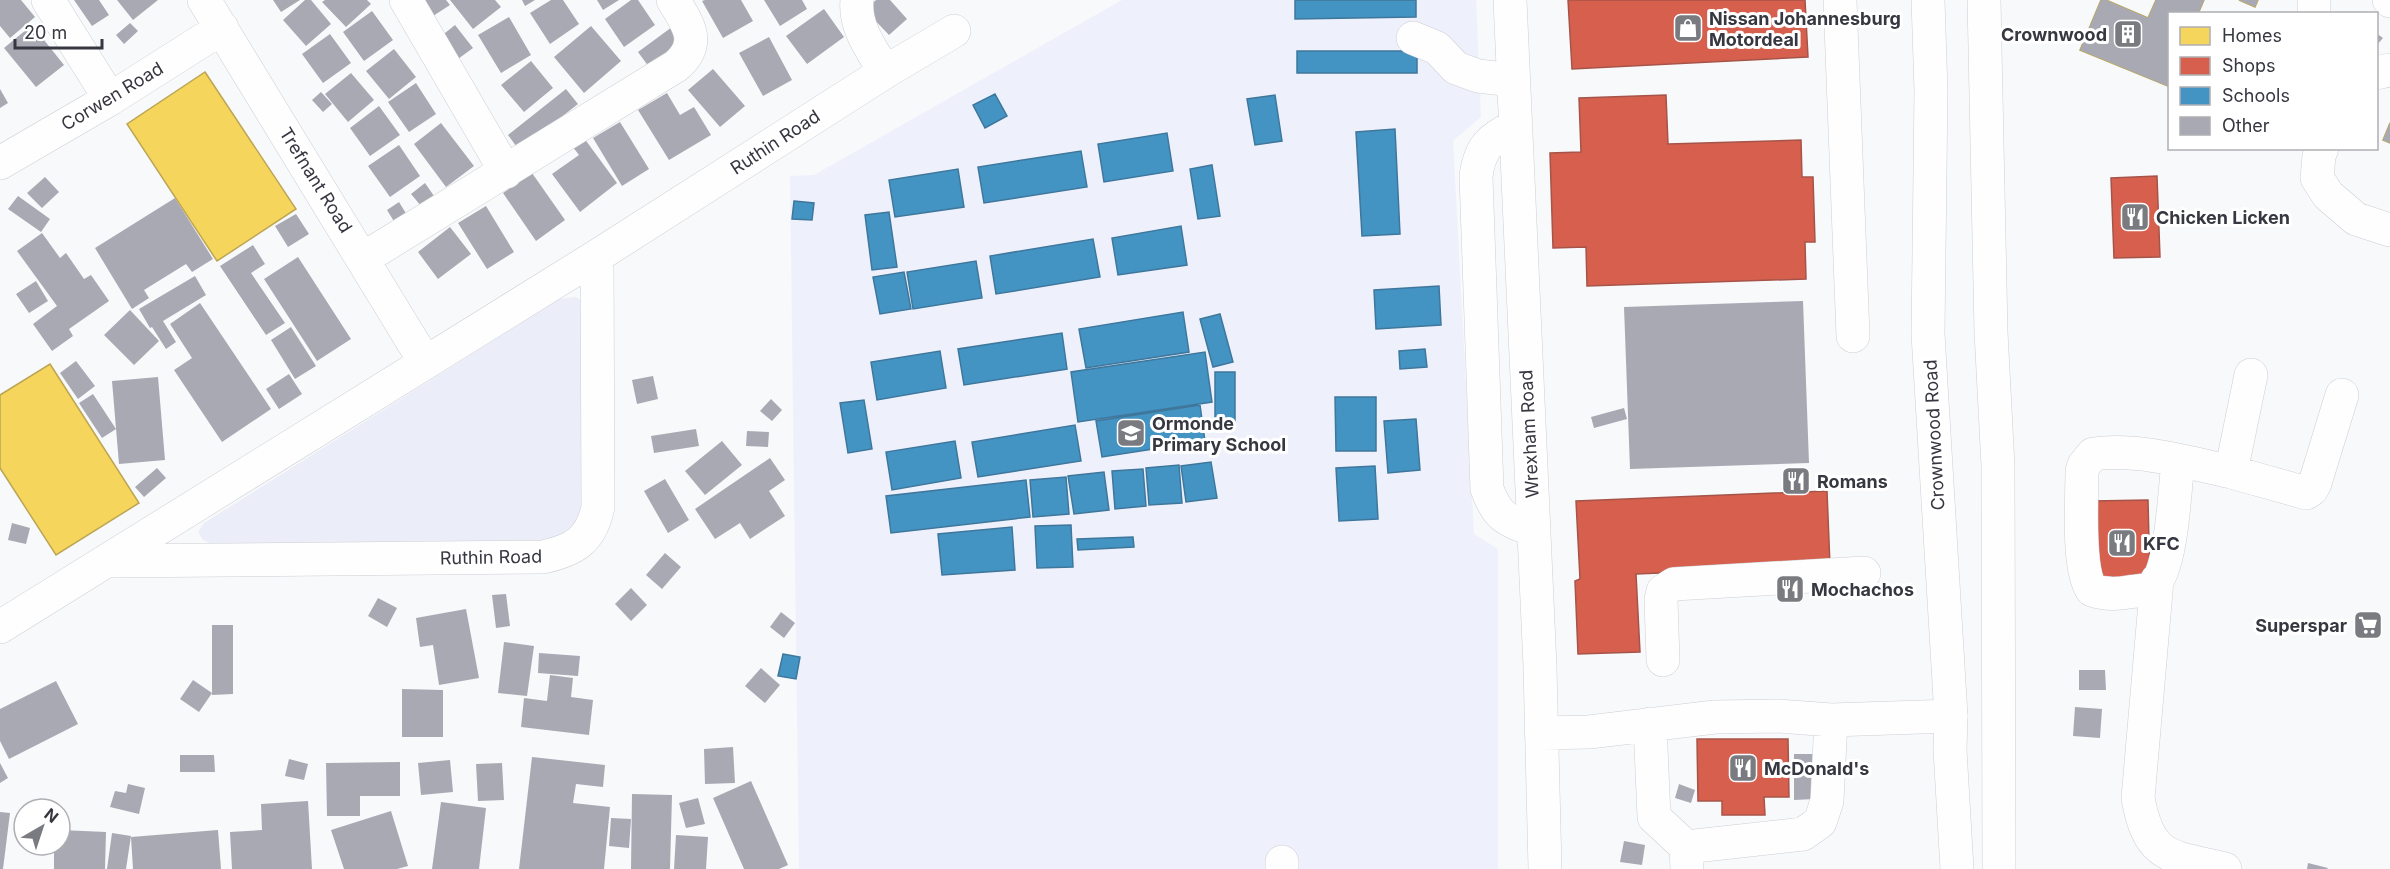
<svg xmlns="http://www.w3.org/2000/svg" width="2390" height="869" font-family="Inter,sans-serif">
<rect width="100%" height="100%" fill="#f8f9fb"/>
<path fill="#eef1fc" d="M1122,0H1476L1481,117L1453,141L1474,534L1498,549V869H799L790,176L814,175Z"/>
<path fill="#ebedf9" d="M576,297L587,304L583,519L548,542L212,544L203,540L198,532L204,523L559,299Z"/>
<path fill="#f6d55c" stroke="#bca654" stroke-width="1.5" d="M2101,0H2106L2148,18L2156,0H2204L2198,14H2170V87L2080,50Z
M2239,0H2258L2255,7Z
M205,72L296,209L217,261L127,124Z
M2390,123V143L2383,140Z
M50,364L139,503L56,555L0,468V395Z"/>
<path fill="#d6604d" stroke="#a65449" stroke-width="1.5" d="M1568,0H1805L1808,57L1572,69Z
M1666,95L1668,144L1801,140L1802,177H1813L1815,242H1805L1806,279L1587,286L1586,247L1553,248L1550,153L1581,152L1579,98Z
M2157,176L2160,257L2114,258L2111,178Z
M1827,491L1830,566L1636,574L1640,652L1578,654L1575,581L1580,579L1576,501Z
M2148,500L2150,585L2096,586L2093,501Z
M1697,739H1788L1789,797H1764L1765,815H1722V801H1698Z"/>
<path fill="#4393c3" stroke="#3f779c" stroke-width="1.5" d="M1295,0H1416V17L1295,19Z
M1297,51H1417V73H1297Z
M995,94L1007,116L985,128L973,105Z
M1275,95L1282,141L1255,145L1247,99Z
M1395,129L1400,234L1362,236L1356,132Z
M1167,133L1173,171L1104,182L1098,144Z
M1081,151L1087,187L984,203L978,167Z
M1212,165L1220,216L1198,219L1190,169Z
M958,169L964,207L895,217L889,180Z
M794,201L814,203L812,220L792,219Z
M889,212L897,267L872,270L865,215Z
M1181,226L1187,265L1118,275L1112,238Z
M1093,239L1100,277L996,294L990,256Z
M976,261L982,298L913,309L907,272Z
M904,272L911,309L880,314L873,277Z
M1439,286L1441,325L1376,329L1374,290Z
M1183,312L1189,352L1086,368L1079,329Z
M1220,314L1233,362L1213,367L1200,319Z
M1062,333L1067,369L964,385L958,349Z
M1425,349L1427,367L1400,369L1399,351Z
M940,351L946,388L877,400L871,362Z
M1205,352L1212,402L1078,422L1071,372Z
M1215,372H1235V424H1215Z
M1335,397H1376V451H1336Z
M864,400L872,449L848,453L840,403Z
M1200,405L1205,441L1102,457L1096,421Z
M1416,419L1420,470L1388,473L1384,421Z
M1075,425L1081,461L978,477L972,442Z
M955,441L961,478L892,490L886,452Z
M1211,462L1217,498L1186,502L1181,466Z
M1179,465L1182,503L1149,505L1146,468Z
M1375,466L1378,519L1339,521L1336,468Z
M1143,469L1146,506L1115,509L1112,471Z
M1104,472L1109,510L1074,514L1068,476Z
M1066,477L1069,514L1033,517L1030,480Z
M1026,480L1030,517L891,533L886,496Z
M1071,525L1073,567L1037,568L1035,526Z
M1012,527L1015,570L942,575L938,534Z
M1133,537L1134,547L1078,550L1077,539Z
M783,654L800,657L796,679L778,676Z"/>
<path fill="#a8a9b3" d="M0,0H21L35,17L10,38L0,26Z
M74,0H99L109,15L92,26Z
M117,0H158L133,20Z
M273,0H300L281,12Z
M305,0H311L331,24L306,46L283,20Z
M325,0H367L371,4L346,27L322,2Z
M422,0H446L450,5L433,16Z
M450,0H495L501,7L473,29Z
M522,0H535L525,6Z
M551,0H563L579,24L550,44L530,13Z
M597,0H619L603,10Z
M631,0H638L655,25L624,47L605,19Z
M705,0H741L753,21L723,38L702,1Z
M764,0H802L807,9L780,26Z
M876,0H890L907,19L889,35L865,10Z
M2101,0H2106L2148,18L2156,0H2204L2198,14H2170V87L2080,50Z
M2239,0H2258L2255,7Z
M824,9L844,37L807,64L786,36Z
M372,11L393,40L364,61L343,32Z
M509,17L531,55L501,73L478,35Z
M130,23L138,31L124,44L116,35Z
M32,25L64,65L36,87L4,48Z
M455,25L473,48L458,59L440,37Z
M591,26L621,61L584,93L554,57Z
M672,27L684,42L649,67L638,52Z
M2376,33L2383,38L2376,46Z
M330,34L351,63L323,83L302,54Z
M769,37L792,80L763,96L739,53Z
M394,49L416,77L389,99L366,71Z
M531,61L553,88L524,112L501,85Z
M713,69L745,106L720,127L688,90Z
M351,73L374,100L348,122L325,94Z
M416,83L436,114L409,132L388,102Z
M0,89L8,103L0,108Z
M566,89L578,104L519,150L508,135Z
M321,92L332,104L323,112L312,100Z
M667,93L680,115L694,107L711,135L669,160L638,110Z
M379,106L400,135L370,156L350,128Z
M620,122L649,169L622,186L593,138Z
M441,123L474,166L446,187L414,144Z
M2390,123V143L2383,140Z
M584,138L617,183L580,212L552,174L579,155L572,146Z
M399,145L420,176L390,197L368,166Z
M532,173L565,220L536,241L503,193Z
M45,177L59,192L42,208L27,193Z
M425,183L434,196L421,206L411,194Z
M18,196L50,219L41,232L8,209Z
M175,198L213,259L192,272L186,264L144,290L149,298L132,309L95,248Z
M399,202L407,215L395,223L387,210Z
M486,206L514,252L487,269L458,223Z
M296,214L309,234L288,247L275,226Z
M450,227L471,254L438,279L418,252Z
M42,233L60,258L66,253L84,279L91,275L109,301L69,329L73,336L52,351L33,324L57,306L17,251Z
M253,245L265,264L251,273L285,323L266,335L220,266Z
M298,257L351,339L317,361L264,279Z
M195,276L206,295L163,321L176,342L166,349L152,327L150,328L139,309Z
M36,281L48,301L29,313L16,294Z
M1803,301L1809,463L1630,469L1624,307Z
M200,303L271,409L222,442L174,370L192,358L170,324Z
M130,310L159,341L134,365L104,335Z
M291,327L316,366L295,379L271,340Z
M76,361L95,386L78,399L60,373Z
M289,374L302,394L279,409L266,389Z
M653,376L658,399L637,404L632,380Z
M158,377L165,460L119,464L112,381Z
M93,394L116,429L102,438L79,403Z
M771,399L782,410L772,421L760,411Z
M1624,408L1627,419L1594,428L1591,417Z
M696,429L699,446L654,453L651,436Z
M747,431L769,432L768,447L746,446Z
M722,441L742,465L705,495L685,471Z
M770,458L785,480L769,491L785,516L750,539L740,523L715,539L695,509Z
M157,468L166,478L144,497L135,487Z
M665,479L689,520L668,533L644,491Z
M12,523L30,528L26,544L8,540Z
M665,553L681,567L662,589L646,575Z
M631,588L647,605L631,621L615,604Z
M506,594L510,626L496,628L492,595Z
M378,598L397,608L387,627L368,616Z
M466,609L479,678L439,685L433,645L420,647L416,618Z
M781,612L795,623L784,638L770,627Z
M212,625H233V694L212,695Z
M504,642L534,646L527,696L498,693Z
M539,653L580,656L578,676L538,673Z
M761,668L780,685L765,703L745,686Z
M2079,670H2105L2106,690H2079Z
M550,675L573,678L571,697L593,700L589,735L521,727L524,698L547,701Z
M193,680L212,693L199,712L180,699Z
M56,681L78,724L9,759L0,741V709Z
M402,689L443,690V737H402Z
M2075,707L2102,709L2100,738L2073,736Z
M733,747L735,783L705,784L704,749Z
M1794,754H1815V799L1794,800Z
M180,755H214L215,772H180Z
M532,757L605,765L603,787L576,784L573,803L610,807L604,869H519Z
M289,759L308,764L304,780L285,776Z
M450,760L453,792L421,795L418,763Z
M400,762V796H360V816H327L326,763Z
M0,763L8,778L0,783Z
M502,763L504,800L478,801L476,764Z
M751,781L788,865L779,869H744L713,798Z
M128,784L145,788L139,814L110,807L115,791L126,793Z
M1679,784L1695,790L1691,803L1675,798Z
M632,794L672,795L670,869H631Z
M698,798L705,824L686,828L679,803Z
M308,801L312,869H232L230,832L262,830L261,804Z
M441,802L486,808L479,869H432Z
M391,811L408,866L397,869H344L331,830Z
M0,812L10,813L3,869H0Z
M611,818L631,819L629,848L609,846Z
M60,830L106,832L105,869H54V845H60Z
M218,830L221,869H133L131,837Z
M112,833L131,836L126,869H107Z
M676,835L708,837L706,869H674Z
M1624,841L1645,845L1642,865L1620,862Z
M2308,863L2328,868L2327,869H2307Z"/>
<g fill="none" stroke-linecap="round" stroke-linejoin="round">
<g stroke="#cdcfd4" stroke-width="34">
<path id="minor" d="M48,0L110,99
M204,0L425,362
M406,0L506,172
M857,0C854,27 872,50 885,72
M1510,0L1540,667L1545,869
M1840,0L1853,336
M2314,0V14
M2389,0L2390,1
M1413,38L1437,48L1456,68L1478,76L1513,80
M2376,73L2390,70
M1516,126C1490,138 1480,147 1476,176L1487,489C1498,518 1506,520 1534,530
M2322,148L2319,156L2317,178L2328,195L2356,219L2390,230
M0,163L110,99L222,28
M364,258L676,66C702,44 689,25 673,0
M2251,375L2231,472L2306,493L2312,489L2315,483L2342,395
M2178,460C2175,487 2172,572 2152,587C2145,591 2136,591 2129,592C2117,594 2103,594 2092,590C2077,570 2082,498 2082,471L2084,465L2093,454C2138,448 2187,462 2231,472
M107,561L543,557C575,550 591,540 598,507L597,256
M2157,580L2138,798C2149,860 2171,856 2225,869
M0,627L597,256L885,72L954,31
M1663,660L1661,600L1663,591L1674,584L1864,573
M1650,724L1654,817L1686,847L1687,869
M1541,733L1589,732L1715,717L1778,716L1831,720L1951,716
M1686,847L1803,834L1820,822L1827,801L1831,720
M1282,862V869"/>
</g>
<g stroke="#cdcfd4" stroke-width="34">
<path id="major" d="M1928,0L1931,91L1928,334L1951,716L1950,750L1957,869
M1984,0L1991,332L1998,466L1999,869"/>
</g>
<use href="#minor" stroke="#fefefe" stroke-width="33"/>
<use href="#major" stroke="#fefefe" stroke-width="33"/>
</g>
<defs>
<g id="shop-square" transform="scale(1.5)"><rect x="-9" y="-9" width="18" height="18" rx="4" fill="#7a7b81" stroke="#fff"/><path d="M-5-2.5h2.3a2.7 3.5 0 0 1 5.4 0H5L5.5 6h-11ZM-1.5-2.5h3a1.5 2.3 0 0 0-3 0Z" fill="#fff"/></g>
<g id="building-square" transform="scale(1.5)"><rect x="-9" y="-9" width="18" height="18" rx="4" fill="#7a7b81" stroke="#fff"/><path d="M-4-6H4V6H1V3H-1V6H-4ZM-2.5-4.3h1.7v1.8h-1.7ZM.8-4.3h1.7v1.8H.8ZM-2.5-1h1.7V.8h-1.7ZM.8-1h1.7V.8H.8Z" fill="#fff"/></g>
<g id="restaurant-square" transform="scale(1.5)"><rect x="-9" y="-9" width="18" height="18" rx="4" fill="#7a7b81" stroke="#fff"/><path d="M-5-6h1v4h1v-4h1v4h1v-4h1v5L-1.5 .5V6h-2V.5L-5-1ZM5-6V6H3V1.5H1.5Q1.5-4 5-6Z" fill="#fff"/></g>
<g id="school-square" transform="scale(1.5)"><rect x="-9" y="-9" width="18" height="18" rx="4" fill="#7a7b81" stroke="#fff"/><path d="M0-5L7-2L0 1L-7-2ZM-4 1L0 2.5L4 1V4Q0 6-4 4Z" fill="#fff"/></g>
<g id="supermarket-square" transform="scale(1.5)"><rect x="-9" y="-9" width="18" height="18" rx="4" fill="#7a7b81" stroke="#fff"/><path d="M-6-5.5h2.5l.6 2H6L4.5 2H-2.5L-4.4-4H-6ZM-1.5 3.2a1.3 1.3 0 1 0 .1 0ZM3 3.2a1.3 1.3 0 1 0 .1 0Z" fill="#fff"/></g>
</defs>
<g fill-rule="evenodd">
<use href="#shop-square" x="1688" y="28"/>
<use href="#building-square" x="2128" y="34"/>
<use href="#restaurant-square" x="2135" y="217"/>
<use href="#school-square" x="1131" y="433"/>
<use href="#restaurant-square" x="1796" y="481"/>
<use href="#restaurant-square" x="2122" y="543"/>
<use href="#restaurant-square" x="1790" y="589"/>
<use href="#supermarket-square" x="2368" y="625"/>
<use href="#restaurant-square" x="1743" y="768"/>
</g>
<g text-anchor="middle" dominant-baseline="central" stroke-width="6" stroke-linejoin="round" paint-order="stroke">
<g font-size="18" font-weight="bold" fill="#363740" stroke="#fff" text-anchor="start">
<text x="1709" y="18">Nissan Johannesburg<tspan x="1709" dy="21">Motordeal</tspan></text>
<text x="2107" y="34" text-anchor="end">Crownwood</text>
<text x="2156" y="217">Chicken Licken</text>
<text x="1152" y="423">Ormonde<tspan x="1152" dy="21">Primary School</tspan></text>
<text x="1817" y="481">Romans</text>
<text x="2143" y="543">KFC</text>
<text x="1811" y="589">Mochachos</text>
<text x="2347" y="625" text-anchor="end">Superspar</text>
<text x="1764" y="768">McDonald's</text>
</g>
<g font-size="18" fill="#363740" stroke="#fff">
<text transform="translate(112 96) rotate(-31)">Corwen Road</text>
<text transform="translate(775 142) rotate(-33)">Ruthin Road</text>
<text transform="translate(316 180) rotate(58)">Trefnant Road</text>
<text transform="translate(1529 434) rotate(-93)">Wrexham Road</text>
<text transform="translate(1934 435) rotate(-93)">Crownwood Road</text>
<text transform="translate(491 557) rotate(-1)">Ruthin Road</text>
</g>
</g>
<rect x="2168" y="12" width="210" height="138" fill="#ffffff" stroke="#afafb3" stroke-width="1.5"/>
<rect x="2180" y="27" width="30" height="18" fill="#f6d55c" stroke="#afafb3" stroke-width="1.5"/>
<text x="2222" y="42" font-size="18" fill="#363740">Homes</text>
<rect x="2180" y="57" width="30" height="18" fill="#d6604d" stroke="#afafb3" stroke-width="1.5"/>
<text x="2222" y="72" font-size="18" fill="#363740">Shops</text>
<rect x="2180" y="87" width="30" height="18" fill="#4393c3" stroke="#afafb3" stroke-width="1.5"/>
<text x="2222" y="102" font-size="18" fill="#363740">Schools</text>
<rect x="2180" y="117" width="30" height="18" fill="#a8a9b3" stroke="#afafb3" stroke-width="1.5"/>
<text x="2222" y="132" font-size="18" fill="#363740">Other</text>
<g transform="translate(42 827) rotate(39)"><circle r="28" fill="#ffffff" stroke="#afafb3" stroke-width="1.5"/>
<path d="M0-4.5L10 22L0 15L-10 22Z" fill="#7a7b81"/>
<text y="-9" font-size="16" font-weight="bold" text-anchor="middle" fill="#363740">N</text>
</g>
<path d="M15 39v9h87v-9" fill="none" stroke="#363740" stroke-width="3"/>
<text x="24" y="39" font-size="18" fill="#363740" stroke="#ffffff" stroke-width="4.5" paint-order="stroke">20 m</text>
</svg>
